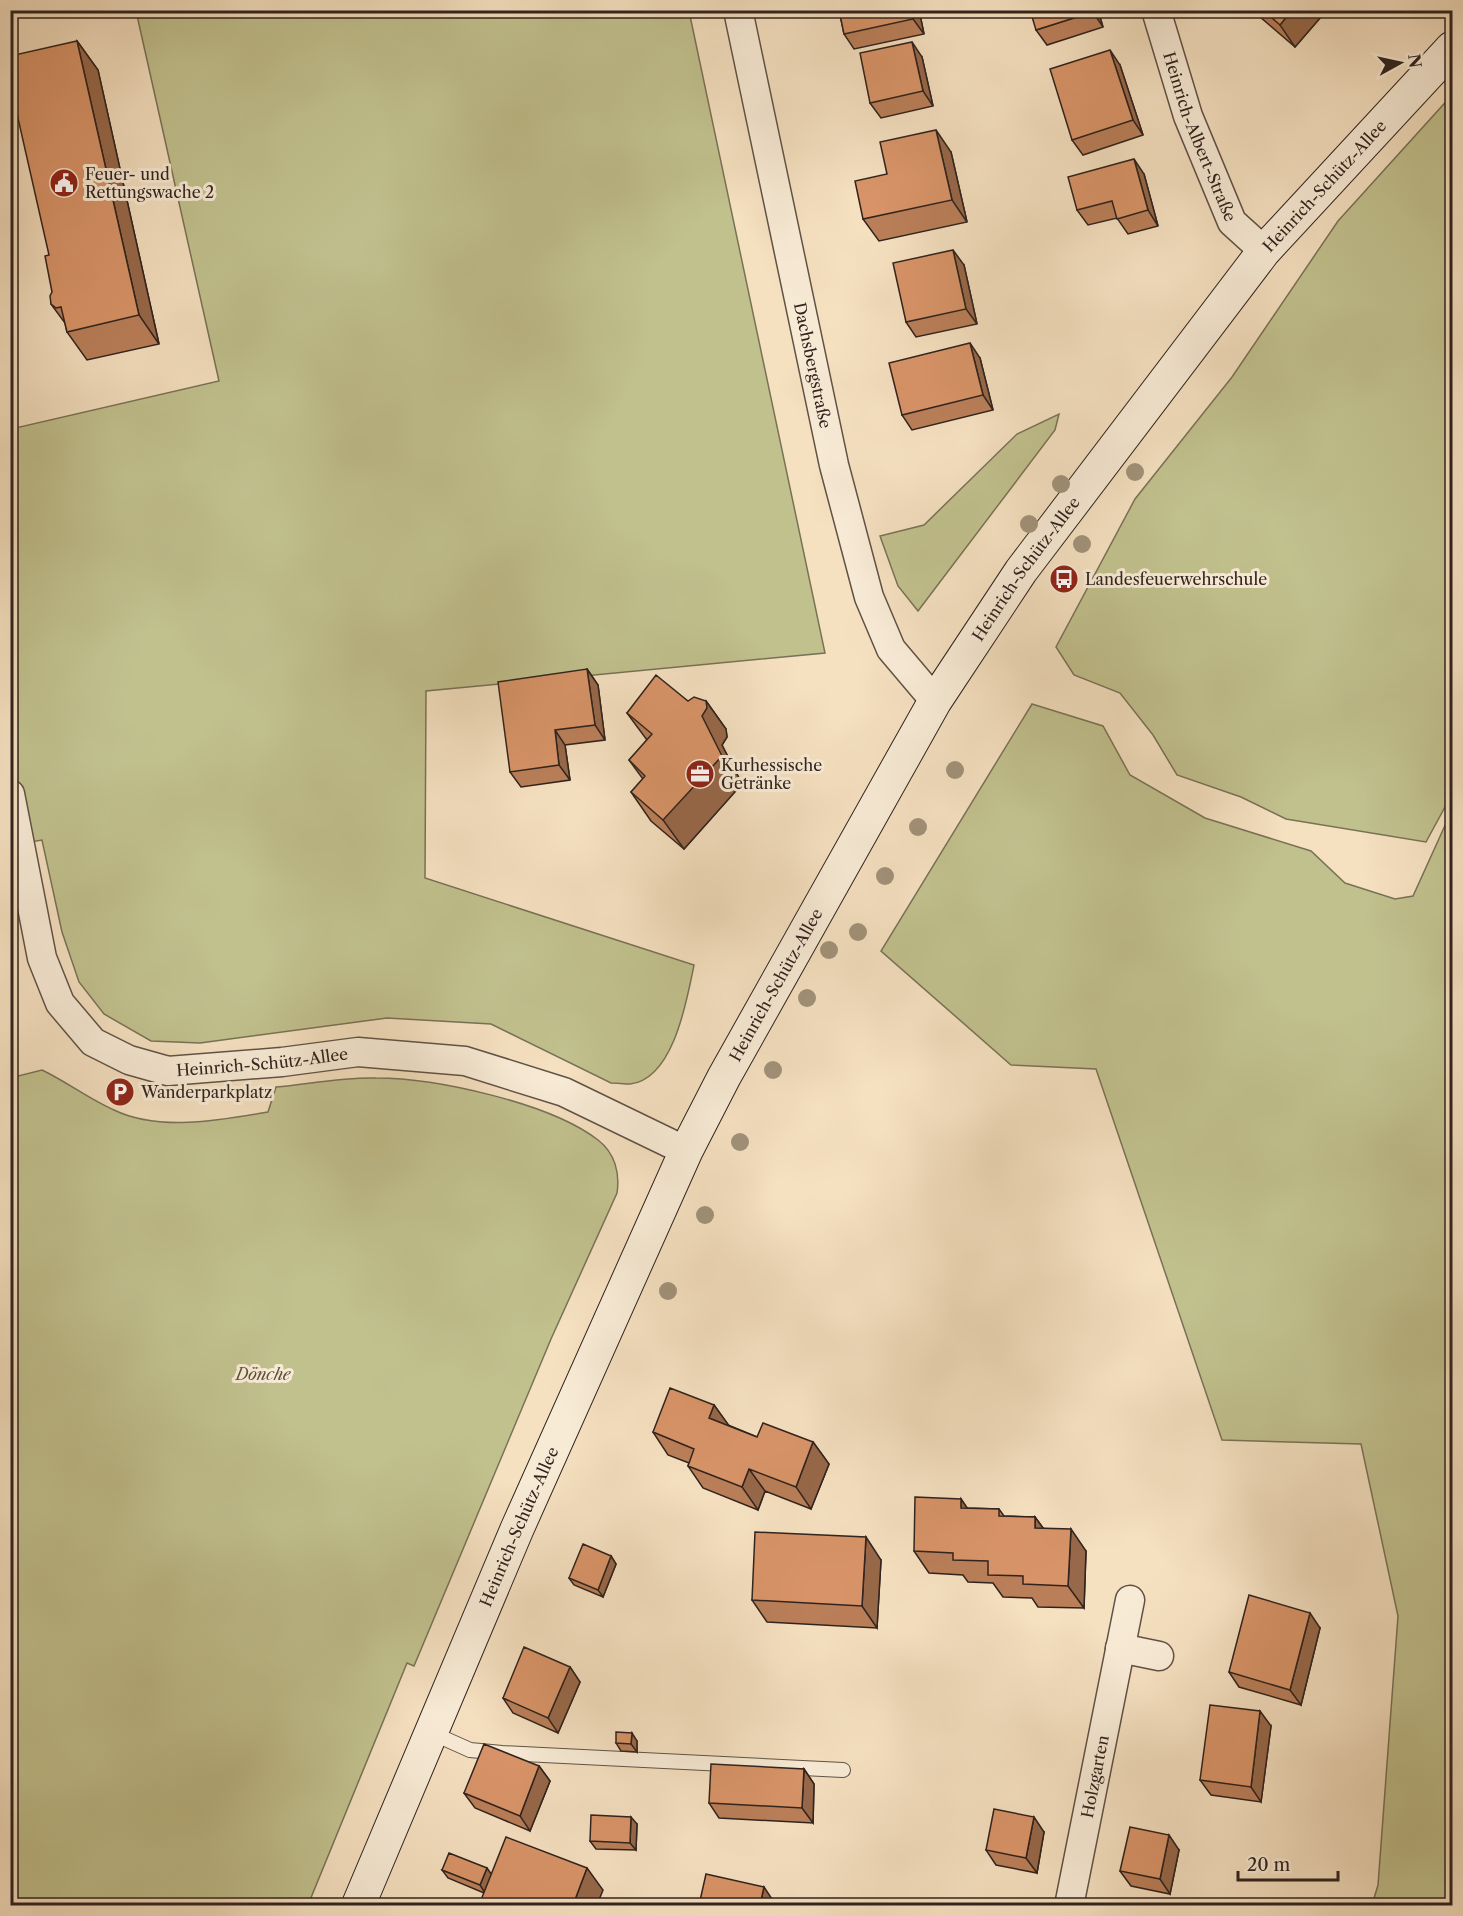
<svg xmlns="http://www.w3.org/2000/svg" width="1463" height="1916" font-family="'Libre Caslon Text',serif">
<rect width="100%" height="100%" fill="#f5e0c0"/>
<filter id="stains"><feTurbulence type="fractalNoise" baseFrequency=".00333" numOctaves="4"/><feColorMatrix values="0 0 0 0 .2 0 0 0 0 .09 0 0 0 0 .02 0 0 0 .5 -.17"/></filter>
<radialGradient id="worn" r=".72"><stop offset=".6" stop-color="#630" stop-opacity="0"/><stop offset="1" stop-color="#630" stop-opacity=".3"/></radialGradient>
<path fill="#c1c18e" stroke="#787256" stroke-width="1.5" d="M136,11H689L825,653L426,691L425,878L694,965C687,999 674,1079 630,1084C624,1084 617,1083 611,1083L491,1024L387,1018L200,1043L151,1041L104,1014L79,982L62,932L42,840L11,845V429L219,381Z
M1452,95V794L1426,842L1286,819L1241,797L1177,775L1153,735L1120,693L1074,675L1056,647L1135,499L1232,377L1338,221Z
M1059,414L1055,430L918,611L898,586L880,536L924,525L1017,434Z
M1032,704L1103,726L1130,775L1205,818L1311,851L1345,883L1395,899L1413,896L1452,810V1905H1372L1378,1885L1398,1616L1361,1444L1222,1440L1096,1069L1011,1065L881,951Z
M42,1070C67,1082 89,1099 114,1110C159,1132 222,1120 268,1112L276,1087C309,1084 343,1077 376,1078C436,1078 550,1103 598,1140C615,1153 620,1173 617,1193L551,1339L414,1666L407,1663L308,1905H11L10,1078Z"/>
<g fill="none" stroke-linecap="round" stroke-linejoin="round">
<g stroke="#615246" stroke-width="16">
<path id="service" d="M432,1733L470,1750L502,1753L843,1770"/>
</g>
<g stroke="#615246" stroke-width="31">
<g id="minor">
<path id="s1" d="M738,10L834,465L869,597L891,649L935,701"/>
<path id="s2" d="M1156,10L1188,116L1232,222L1264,251"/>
<path id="s3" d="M10,794L42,958L60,1003L93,1042L129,1060L168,1071L282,1062L358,1052L465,1061L564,1092L686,1151"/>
<path d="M1120,1648L1159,1656"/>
<path id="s4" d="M1069,1906L1130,1600"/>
</g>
</g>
<g stroke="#30231e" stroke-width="35">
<g id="secondary">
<path id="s5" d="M358,1906L517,1529L686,1151L724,1077L935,701L1021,571L1264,251L1452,48"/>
</g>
</g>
<use href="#service" stroke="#f8ebd6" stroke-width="14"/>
<use href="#minor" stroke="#f8ebd6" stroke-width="28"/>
<use href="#secondary" stroke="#f8ebd6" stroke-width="33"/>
</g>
<g fill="#a1927a">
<circle cx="1135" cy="472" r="9"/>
<circle cx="1061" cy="484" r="9"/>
<circle cx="1029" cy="524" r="9"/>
<circle cx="1082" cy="544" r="9"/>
<circle cx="955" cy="770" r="9"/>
<circle cx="918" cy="827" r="9"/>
<circle cx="885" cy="876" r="9"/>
<circle cx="858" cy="932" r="9"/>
<circle cx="829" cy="950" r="9"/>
<circle cx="807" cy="998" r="9"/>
<circle cx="773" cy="1070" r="9"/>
<circle cx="740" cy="1142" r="9"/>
<circle cx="705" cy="1215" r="9"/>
<circle cx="668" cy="1291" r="9"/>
</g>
<path fill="#ba7f59" stroke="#30231e" stroke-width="1.5" d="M839,10H919L924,34L854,49L844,34Z
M1098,10L1103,27L1047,45L1036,30Z
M1252,10H1327L1295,47Z
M77,41L98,70L159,344L87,360L67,332L65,323L51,304L52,292L49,255Z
M922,57L933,106L881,118L870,103Z
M1120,65L1143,135L1083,155L1072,140Z
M951,152L967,222L879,241L863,219L887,174Z
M1144,174L1158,226L1128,234L1117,218L1088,225L1077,210Z
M964,265L977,324L916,337L906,322Z
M980,358L993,410L912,430L902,415Z
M587,669L598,685L605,740L565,745L570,780L521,787L510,772Z
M706,701L726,729L727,737L722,745L742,784L684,849L651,821L631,792L643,779L629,760L647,740L627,713Z
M714,1405L728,1425L757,1437L813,1442L829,1464L811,1509L765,1491L758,1510L703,1488L688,1466L689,1463L668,1455L653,1432Z
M961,1499L967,1508L999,1509L1004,1516L1035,1517L1043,1528L1086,1551L1084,1608L1038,1607L1032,1598L1003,1597L993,1583L968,1582L963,1575L929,1573L914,1551Z
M611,1556L616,1564L603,1597L574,1585L569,1578Z
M881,1560L877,1628L767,1622L752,1600Z
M1320,1628L1301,1705L1239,1687L1229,1672Z
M570,1667L580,1682L558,1733L513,1713L503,1698Z
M1271,1726L1261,1802L1211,1795L1200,1780Z
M637,1741V1752L621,1751L616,1743Z
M539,1766L550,1781L530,1831L475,1808L464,1793Z
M804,1769L814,1784L813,1823L719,1818L709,1803Z
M637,1824L636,1850L596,1849L590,1841Z
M1044,1832L1037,1873L996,1865L986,1850Z
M1179,1850L1170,1894L1131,1886L1120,1871Z
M442,1870L491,1874L603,1890L484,1893L448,1878Z"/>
<path fill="#976849" stroke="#30231e" stroke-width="1.5" d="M911,10H919L924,34L913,19Z
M1092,10H1098L1103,27L1093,12Z
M1292,10H1327L1295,47L1280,25Z
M77,41L98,70L159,344L139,315Z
M912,42L922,57L933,106L923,91Z
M1110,50L1120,65L1143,135L1133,120Z
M936,130L951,152L967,222L952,200Z
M1134,159L1144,174L1158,226L1148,210Z
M953,250L964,265L977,324L966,309Z
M970,343L980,358L993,410L983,395Z
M587,669L598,685L605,740L595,725Z
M706,701L726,729L727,737L722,745L742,784L684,849L663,820L702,716Z
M555,730L565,745L570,780L559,765Z
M714,1405L730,1427L709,1418Z
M813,1442L829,1464L811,1509L796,1487Z
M749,1469L765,1491L758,1510L742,1487Z
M961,1499L976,1521L961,1508Z
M1035,1517L1051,1539L1035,1528Z
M1071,1529L1086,1551L1084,1608L1068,1586Z
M866,1537L881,1560L877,1628L862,1606Z
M611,1556L616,1564L603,1597L598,1590Z
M1310,1613L1320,1628L1301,1705L1290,1690Z
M570,1667L580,1682L558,1733L548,1718Z
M1260,1711L1271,1726L1261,1802L1251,1787Z
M632,1733L637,1741V1752L631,1744Z
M539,1766L550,1781L530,1831L520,1816Z
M804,1769L814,1784L813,1823L802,1808Z
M631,1817L637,1824L636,1850L630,1843Z
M1034,1817L1044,1832L1037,1873L1026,1858Z
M1169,1835L1179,1850L1170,1894L1160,1879Z
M487,1868L492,1875L485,1893L480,1885Z
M587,1868L603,1890L597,1905H573Z
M764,1887L774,1902L773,1905H760Z"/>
<path fill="#d89468" stroke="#30231e" stroke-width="1.5" d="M839,10H911L913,19L844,34Z
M1030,10H1092L1093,12L1036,30Z
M1263,10H1292L1280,25Z
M77,41L139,315L67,332L61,307L56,308L51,304L50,296L52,292L45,256L49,255L10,83V56Z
M912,42L923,91L870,103L860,53Z
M1110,50L1133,120L1072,140L1050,69Z
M936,130L952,200L863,219L855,181L887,174L880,142Z
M1134,159L1148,210L1117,219L1112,201L1077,210L1068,177Z
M953,250L966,309L906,322L893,263Z
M970,343L983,395L902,415L889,363Z
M587,669L595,725L555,730L559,765L510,772L498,682Z
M656,675L688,701L694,697L706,701L707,708L702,716L722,756L663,820L631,792L645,776L629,760L652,734L627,713Z
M670,1388L714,1405L709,1418L757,1437L763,1423L813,1442L796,1487L749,1469L742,1487L688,1466L694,1449L653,1432Z
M915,1497L961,1499V1508L999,1509V1516L1035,1517V1528L1071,1529L1068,1586L1023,1584V1576L988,1575V1561L953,1560V1553L914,1551Z
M755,1532L866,1537L862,1606L752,1600Z
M583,1544L611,1556L598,1590L569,1578Z
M1249,1595L1310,1613L1290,1690L1229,1672Z
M524,1647L570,1667L548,1718L503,1698Z
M1210,1705L1260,1711L1251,1787L1200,1780Z
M616,1732L632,1733L631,1744L616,1743Z
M484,1744L539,1766L520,1816L464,1793Z
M711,1764L804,1769L802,1808L709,1803Z
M994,1809L1034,1817L1026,1858L986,1850Z
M591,1815L631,1817L630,1843L590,1841Z
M1130,1827L1169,1835L1160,1879L1120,1871Z
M506,1837L587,1868L573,1905H479Z
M449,1853L487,1868L480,1885L442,1870Z
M706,1874L764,1887L760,1905H699Z"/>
<defs>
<g id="civic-disc" transform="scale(1.5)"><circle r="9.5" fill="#8f2418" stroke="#f8ebd6"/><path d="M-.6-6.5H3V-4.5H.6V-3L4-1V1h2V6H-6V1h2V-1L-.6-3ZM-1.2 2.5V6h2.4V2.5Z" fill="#fff"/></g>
<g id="bus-disc" transform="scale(1.5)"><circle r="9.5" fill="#8f2418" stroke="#f8ebd6"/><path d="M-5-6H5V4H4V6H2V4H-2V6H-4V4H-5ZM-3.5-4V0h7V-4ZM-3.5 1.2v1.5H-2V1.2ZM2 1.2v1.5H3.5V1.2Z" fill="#fff"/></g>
<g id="office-disc" transform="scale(1.5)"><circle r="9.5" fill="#8f2418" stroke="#f8ebd6"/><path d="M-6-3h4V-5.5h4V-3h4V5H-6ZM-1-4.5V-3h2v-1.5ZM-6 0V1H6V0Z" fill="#fff"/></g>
<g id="parking-disc" transform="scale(1.5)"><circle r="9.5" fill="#8f2418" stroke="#f8ebd6"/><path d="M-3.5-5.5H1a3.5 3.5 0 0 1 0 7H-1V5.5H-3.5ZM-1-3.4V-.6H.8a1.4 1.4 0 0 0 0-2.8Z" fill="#fff"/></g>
</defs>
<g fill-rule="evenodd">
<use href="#civic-disc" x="64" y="183"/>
<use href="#bus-disc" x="1064" y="579"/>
<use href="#office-disc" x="700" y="774"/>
<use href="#parking-disc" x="120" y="1092"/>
</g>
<g text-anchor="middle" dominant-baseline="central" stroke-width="6" stroke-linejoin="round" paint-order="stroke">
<g font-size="16" fill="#30231e" stroke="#f8ebd6">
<text stroke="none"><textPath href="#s2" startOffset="134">Heinrich-Albert-Straße</textPath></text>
<text stroke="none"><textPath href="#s5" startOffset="1984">Heinrich-Schütz-Allee</textPath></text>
<text stroke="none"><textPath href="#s1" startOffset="363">Dachsbergstraße</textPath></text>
<text stroke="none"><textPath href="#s5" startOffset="1498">Heinrich-Schütz-Allee</textPath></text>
<text stroke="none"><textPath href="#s5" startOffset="1012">Heinrich-Schütz-Allee</textPath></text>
<text stroke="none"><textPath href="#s3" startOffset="442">Heinrich-Schütz-Allee</textPath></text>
<text stroke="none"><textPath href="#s5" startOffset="412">Heinrich-Schütz-Allee</textPath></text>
<text stroke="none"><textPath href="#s4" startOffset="132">Holzgarten</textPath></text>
</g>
<g font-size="16" fill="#30231e" stroke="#f8ebd6" text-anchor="start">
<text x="85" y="174">Feuer- und<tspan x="85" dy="18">Rettungswache 2</tspan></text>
<text x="1085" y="579">Landesfeuerwehrschule</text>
<text x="721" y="765">Kurhessische<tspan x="721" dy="18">Getränke</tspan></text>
<text x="141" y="1092">Wanderparkplatz</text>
</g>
<g font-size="16" font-style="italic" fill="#5c5240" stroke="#f8ebd6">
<text x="263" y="1374">Dönche</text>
</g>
</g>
<rect width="1463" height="1916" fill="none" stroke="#f5e0c0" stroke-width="36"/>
<rect x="12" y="12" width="1439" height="1892" fill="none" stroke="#30231e" stroke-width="3"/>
<rect x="18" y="18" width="1427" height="1880" fill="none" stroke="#30231e" stroke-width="1.5"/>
<g transform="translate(1400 63) rotate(82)" stroke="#f8ebd6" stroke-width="4.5" paint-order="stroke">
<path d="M0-4.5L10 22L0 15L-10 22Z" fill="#30231e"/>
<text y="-9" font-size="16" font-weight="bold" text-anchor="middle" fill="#30231e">N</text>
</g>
<path d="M1238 1871v9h100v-9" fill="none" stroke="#30231e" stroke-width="3"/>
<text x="1247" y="1871" font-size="18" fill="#30231e" stroke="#f8ebd6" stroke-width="4.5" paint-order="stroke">20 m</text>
<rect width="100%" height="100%" filter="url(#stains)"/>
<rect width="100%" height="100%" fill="url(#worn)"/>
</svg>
